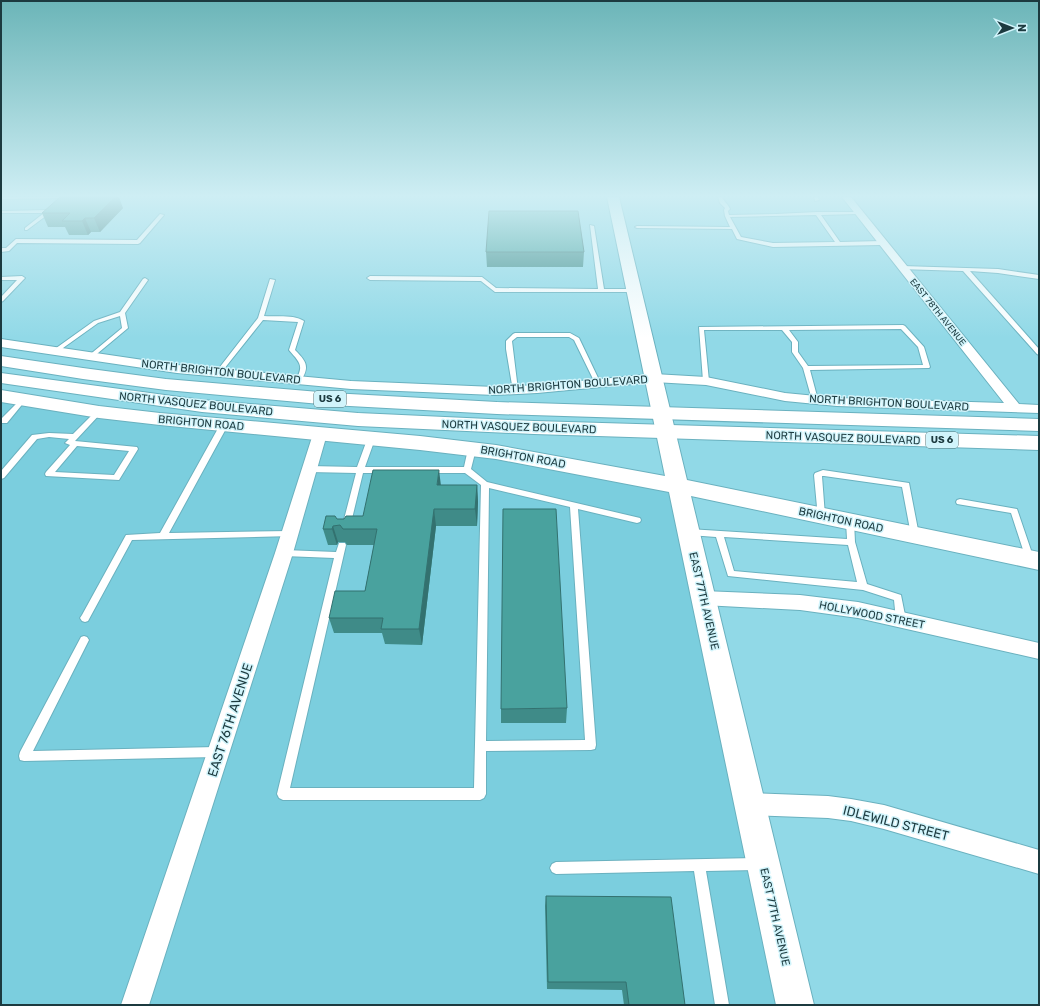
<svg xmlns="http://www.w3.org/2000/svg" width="1040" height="1006" font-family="Rubik,sans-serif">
<rect width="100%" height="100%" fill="#91d9e7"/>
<path fill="#7bcede" d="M1,396L420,443L673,486L796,1005H1Z"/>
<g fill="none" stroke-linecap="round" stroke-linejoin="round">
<g stroke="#6ab1bf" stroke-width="2">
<path id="lane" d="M1,197H62L60,198L1,199Z
M718,197H722C724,202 728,204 730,209L728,211L729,215L776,214L817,212H860V213L858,214L821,215L840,242L882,241L885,243L882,245L773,247L737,239L732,229L637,228L635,227L637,226L730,227L725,216L724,210L725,208L720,203ZM816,215L835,242L773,243L741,237L730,217Z
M814,197H818L819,200L815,201Z
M49,210H51V212L27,230H25V228L44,213H1V211Z
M160,214L164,215L140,243L138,244L17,243L9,251L1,252V248H6L16,239L137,240Z
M590,225L594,226L604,289H634L637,291L636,292H495L481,281L370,280L367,278L370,276L482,277L496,288L598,289Z
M902,266L998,269L1039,275V279L998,273L970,271L1039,349V355L1037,354L963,271L900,269L899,268Z
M1,277L22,276L25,278L3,301L1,302V297L17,280H2Z
M145,278L148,280L125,313L128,328L92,358L90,359L87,357L122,328L120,316L98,323L56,353H52V351L94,321L120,312L143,279Z
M270,279L275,280L264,316C276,317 294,314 304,321L295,350C307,362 310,367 300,382H296L295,381C305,365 299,362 289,350L298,322L263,320L220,374H216V372L258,318Z
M903,325L905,326L924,347L930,367L929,368L810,370L818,400L815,402L812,400L803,368L792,352V342L782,330H704L709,381L706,383L703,381L699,327ZM901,329L918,347L923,365L808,366L798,352V342L789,330Z
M515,333H570L579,338L600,382L597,384L595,383L574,340L569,337H517L512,341L518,390L515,392L513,391L506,349V341L513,334Z
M23,398L25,399L26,400L25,401L7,423H1V419L21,399Z
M97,410H99L102,412L75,441L137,447L138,449L119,480L46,476L45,474L46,472L70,445L65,443L69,439L49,437L37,439L4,478L1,479V471L32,435L49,433L73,434ZM77,446L129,451L114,475L55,472Z
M221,423H227L228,425L169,533L290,531L293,532L294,534L293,536L132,540L88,621L85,622L82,621L80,618L82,615L126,535L160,533Z
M368,437H371L375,439L365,467H464L468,449L472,447L476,449L471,469L487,482L640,518L641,520L640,522L637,523L578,509L596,745L595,749L591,750L486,751V794L484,798L480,800H283L279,798L277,794L334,558L284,556L281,555L280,553L281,551L284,550L336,552L339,543H345L346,545L290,788H474L481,485L465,473H363L350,527L349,529H343L342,527L356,473L309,472L305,469L309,466L357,467ZM489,488L570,507L585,740L486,741Z
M823,470L909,483L919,535L918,537H912L911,535L902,487L824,476H822L825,516L821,519L818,518L814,475L815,473Z
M960,499L1017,509L1034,559L1033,561H1027L1026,559L1011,513L957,504L956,502L957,500Z
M850,519L853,520L854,522L855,542L867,584L901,595L906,620L904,623L901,624L898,623L896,620L894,600L863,590L728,576L716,537L689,535L686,534L685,532L686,530L689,529L847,539L846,522L847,520ZM724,537L848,545L857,582L734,571Z
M84,636L87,637L89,640L33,751L216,747L220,748L221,752L220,756L216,757L24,761L20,760L19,756L20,752L81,637Z
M756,858L760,860L762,864L760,868L756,870L706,871L729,1005H715L694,871L556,874L552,872L550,868L552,864L556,862Z"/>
</g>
<g stroke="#6ab1bf" stroke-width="2">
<path id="street" d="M842,197H851L1019,404L1039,405V413L837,406L785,401L706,385L654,382L537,393L495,395L351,389L177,373L1,347V339L177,365L351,381L495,387L537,385L654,374L706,377L785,393L837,398L1004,403Z
M320,429L325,431L327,434L293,553L149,1005H121L275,553L313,434L315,431Z
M703,591L800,595L858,602L1039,643V659L858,618L800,610L703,605L697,603L694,598L697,593Z
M750,793L828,796L851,799L884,805L1039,850V874L884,829L851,821L828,818L750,815L742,812L739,804L742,796Z"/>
</g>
<g stroke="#6ab1bf" stroke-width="2">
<path id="secondary" d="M607,197H619L687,480L1039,552V570L691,496L814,1005H776L669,492L496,459L420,450L160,425L99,418L1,402V390L99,406L160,413L420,436L496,445L665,476Z"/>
</g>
<g stroke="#6ab1bf" stroke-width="2">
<path id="highway" d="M1,356L83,368L166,379L331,393L497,402L1039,419V431L497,414L331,405L166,390L83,379L1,366Z
M1,373L202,400L358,413L534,421L1039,436V450L534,434L358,426L202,412L1,383Z"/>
</g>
<use href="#lane" fill="#fff" fill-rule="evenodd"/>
<use href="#street" fill="#fff" fill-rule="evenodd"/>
<use href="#secondary" fill="#fff" fill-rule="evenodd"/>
<use href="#highway" fill="#fff" fill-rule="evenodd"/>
</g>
<path fill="#3f8b88" d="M123,208L100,232H91L88,235H69L65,227H48L42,213Z
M486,252H584L583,267H487Z
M441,485H477L478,502L477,526H436L422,645L385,644L382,633H334L329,618L365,591L374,545H347L345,542H338L337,545H328L323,529L337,519H344L363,516Z
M567,708L566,723H501V709Z
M546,896L685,1005H624L622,990L547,989L545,906Z"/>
<path fill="#33716f" d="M115,197H119L123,208L100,232L94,218Z
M85,218L91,232L88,235L82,221Z
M439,470L441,486L437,485Z
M477,485L478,502L477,526L475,509Z
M434,509L436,526L422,645L419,629Z
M333,526L338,542L337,545L332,529Z"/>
<path fill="#49a29e" stroke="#33716f" d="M60,197H115L94,218H85L82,221H62L70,213H42Z
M489,211H578L584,252H486Z
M373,470H439L437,485H477L475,509H434L419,629H381L383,618H329L335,591H365L377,529H343L340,525L333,526L332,529H323L326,516H335L337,519H344L346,516H363Z
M503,509H556L567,708L501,709Z
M546,896L671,897L685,1005H629L626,982H548Z"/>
<linearGradient id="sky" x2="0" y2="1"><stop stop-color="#6bb5b8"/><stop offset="0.58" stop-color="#ceeef4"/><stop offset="1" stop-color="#ceeef4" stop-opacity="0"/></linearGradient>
<rect width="1040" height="338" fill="url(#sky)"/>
<g text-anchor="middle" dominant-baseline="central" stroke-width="3" stroke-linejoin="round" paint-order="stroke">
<g font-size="9" fill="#1c3a3f" stroke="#d1f4fb">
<text transform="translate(938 312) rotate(51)">EAST 78TH AVENUE</text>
</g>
<g fill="#d1f4fb" stroke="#527277" stroke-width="1">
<rect x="314" y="391" width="32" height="16" rx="3"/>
<rect x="926" y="432" width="32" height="16" rx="3"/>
</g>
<g font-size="10" font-weight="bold" fill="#1c3a3f">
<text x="330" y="399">US 6</text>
<text x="942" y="440">US 6</text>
</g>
<g font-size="11" fill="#1c3a3f" stroke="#d1f4fb">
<text transform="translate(221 372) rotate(6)">NORTH BRIGHTON BOULEVARD</text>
<text transform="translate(568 385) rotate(-4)">NORTH BRIGHTON BOULEVARD</text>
<text transform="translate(889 403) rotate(3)">NORTH BRIGHTON BOULEVARD</text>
<text transform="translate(196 404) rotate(6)">NORTH VASQUEZ BOULEVARD</text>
<text transform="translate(201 423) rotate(5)">BRIGHTON ROAD</text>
<text transform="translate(519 427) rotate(2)">NORTH VASQUEZ BOULEVARD</text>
<text transform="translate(843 438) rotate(2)">NORTH VASQUEZ BOULEVARD</text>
<text transform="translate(523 457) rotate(10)">BRIGHTON ROAD</text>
<text transform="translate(841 520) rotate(12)">BRIGHTON ROAD</text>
<text transform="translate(704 601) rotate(77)">EAST 77TH AVENUE</text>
<text transform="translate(872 615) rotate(11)">HOLLYWOOD STREET</text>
<text transform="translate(775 917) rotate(77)">EAST 77TH AVENUE</text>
</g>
<g font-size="13" fill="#1c3a3f" stroke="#d1f4fb">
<text transform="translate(230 720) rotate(-72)">EAST 76TH AVENUE</text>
<text transform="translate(896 823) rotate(14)">IDLEWILD STREET</text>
</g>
</g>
<rect width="1040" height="1006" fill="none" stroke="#1c3a3f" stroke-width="4"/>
<g transform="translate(1012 28) rotate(90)" stroke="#d1f4fb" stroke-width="3" paint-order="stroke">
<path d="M0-3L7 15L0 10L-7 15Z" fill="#1c3a3f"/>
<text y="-6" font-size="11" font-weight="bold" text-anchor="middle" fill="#1c3a3f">N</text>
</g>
</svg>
